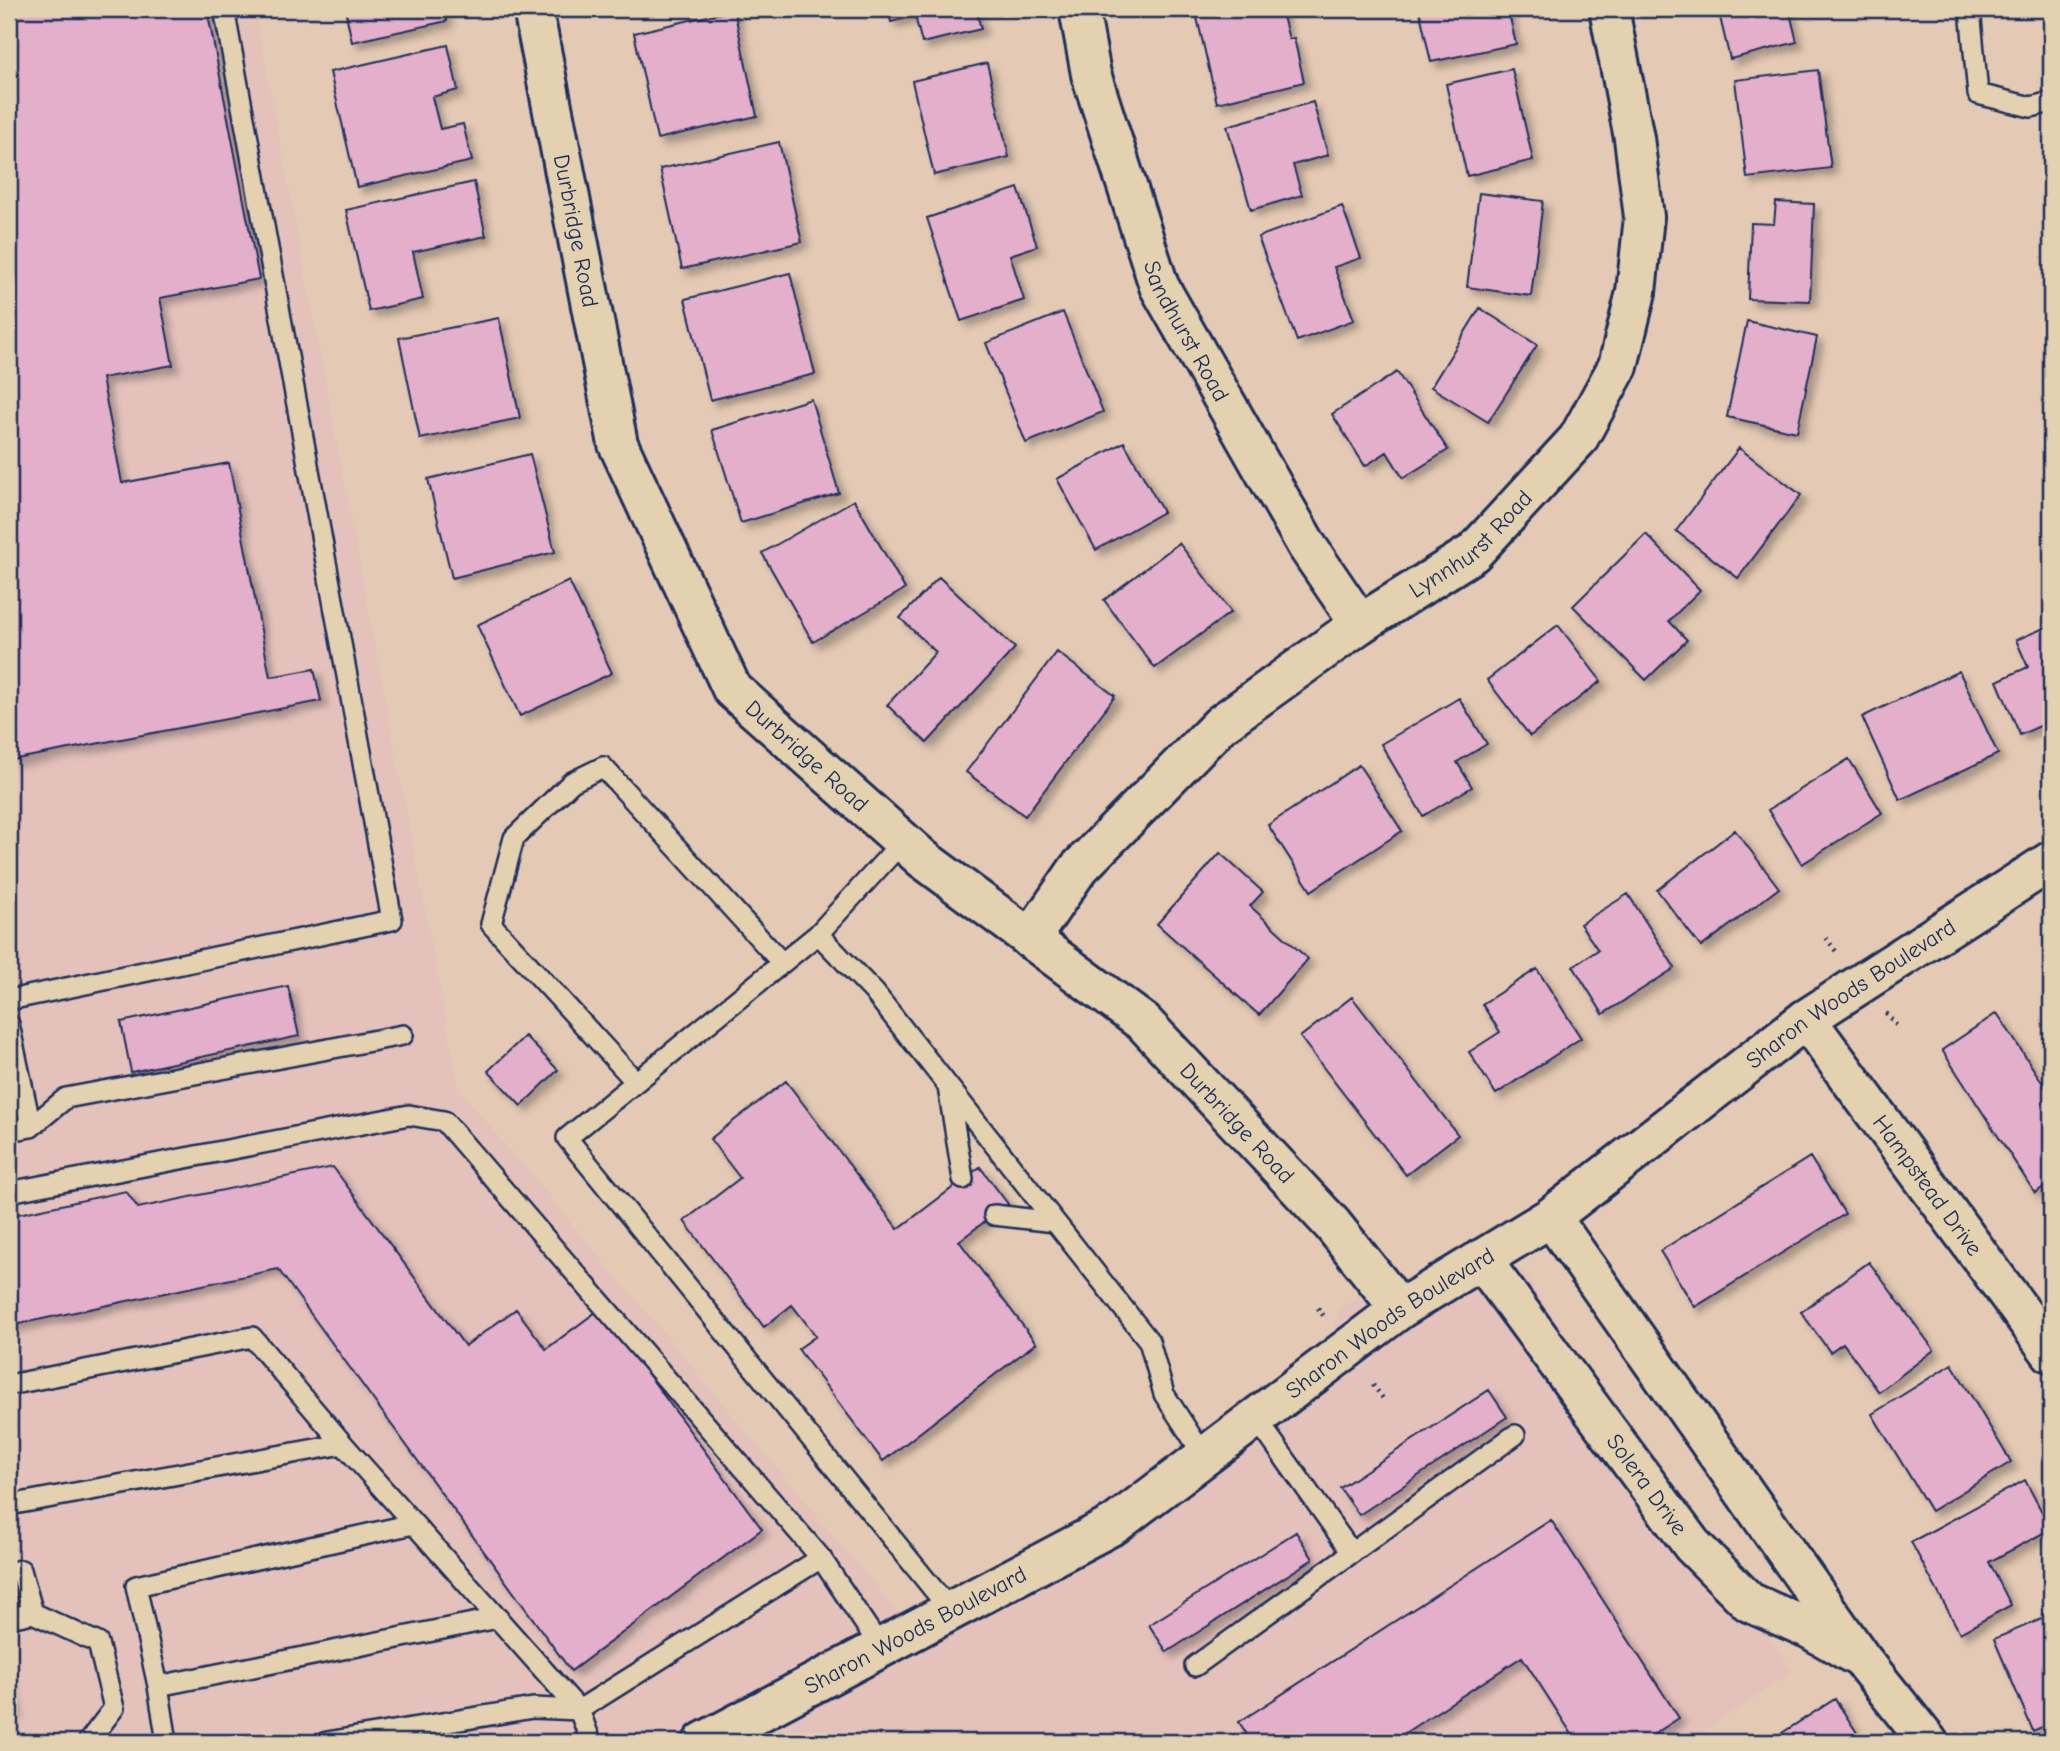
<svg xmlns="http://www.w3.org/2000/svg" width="2060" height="1751" font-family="'Comic Neue',sans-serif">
<defs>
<filter id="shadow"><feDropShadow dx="6" dy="6" stdDeviation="3.5" flood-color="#0004"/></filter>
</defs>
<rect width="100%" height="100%" fill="#e4cab4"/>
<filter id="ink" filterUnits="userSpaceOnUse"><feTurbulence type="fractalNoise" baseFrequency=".0143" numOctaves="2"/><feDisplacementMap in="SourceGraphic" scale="14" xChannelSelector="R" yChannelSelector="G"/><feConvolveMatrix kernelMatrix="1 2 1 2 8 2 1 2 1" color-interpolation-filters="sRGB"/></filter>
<g filter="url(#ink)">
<path fill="#e4c2bb" d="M9,9H255L459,1089L913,1630L1326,1348L1342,1305L1510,1252L1793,1671L1690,1742H9Z"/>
<path fill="#e3afca" stroke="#1b2f5e" stroke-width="2" filter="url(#shadow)" d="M9,9H207L259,279L160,298L173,365L102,378L122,483L229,463L270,677L314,669L321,701L11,760Z
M345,9H444L447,21L352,42Z
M888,9H976L981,29L922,43L915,16L891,22Z
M1195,9H1281L1289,39L1294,38L1304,82L1217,103Z
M1419,9H1508L1516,44L1431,62Z
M1718,9H1789L1797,42L1730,59Z
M734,10L757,116L657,139L634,33Z
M448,45L458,90L432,97L440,129L463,124L472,161L357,187L330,72Z
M987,63L1009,157L934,175L912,81Z
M1512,69L1533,160L1467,176L1446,84Z
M1818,70L1831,168L1747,178L1735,80Z
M1313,102L1328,155L1293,165L1302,195L1251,210L1227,126Z
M779,142L802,242L682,269L660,169Z
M474,182L486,236L413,252L423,299L369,311L346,210Z
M1018,188L1037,246L1010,255L1024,300L961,321L927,218Z
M1479,193L1543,201L1531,296L1467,287Z
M1776,202L1814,204L1810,301L1748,299L1751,223L1774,224Z
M1342,206L1361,258L1334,267L1354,320L1297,341L1258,237Z
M790,273L815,374L710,400L685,299Z
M1480,308L1537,345L1488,422L1431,387Z
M1063,312L1103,412L1026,443L986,343Z
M499,318L520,418L420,439L399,338Z
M1747,321L1817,337L1797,432L1727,417Z
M1397,372L1448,450L1403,478L1387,452L1365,466L1332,414Z
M811,399L839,493L741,523L712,430Z
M1124,442L1163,512L1096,550L1057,479Z
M1739,448L1801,495L1738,578L1676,531Z
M530,454L555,552L452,578L428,479Z
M854,500L905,589L813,642L762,553Z
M1646,534L1700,590L1669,621L1687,640L1646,680L1573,606Z
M1179,543L1231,612L1155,668L1104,600Z
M939,577L1015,648L927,743L887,705L936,652L900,618Z
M569,581L612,673L520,716L477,625Z
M1558,625L1601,681L1530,736L1487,680Z
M2051,625V721L2020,735L1997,681L2028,667L2016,640Z
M1057,652L1115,696L1025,816L966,772Z
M1959,671L1998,754L1900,800L1862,717Z
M1459,698L1487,744L1457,762L1472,787L1423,816L1381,744Z
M1849,759L1882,813L1802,864L1768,810Z
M1359,765L1402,831L1311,891L1268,825Z
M1735,830L1779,888L1701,947L1657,890Z
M1220,853L1263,892L1250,906L1308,959L1259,1015L1157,924Z
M1628,894L1675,968L1603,1014L1573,966L1598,950L1580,924Z
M1537,969L1581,1038L1496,1094L1469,1052L1500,1032L1482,1004Z
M288,986L299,1036L131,1072L121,1022Z
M1352,997L1458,1135L1406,1175L1300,1037Z
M1997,1013L2051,1096V1182L2035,1193L1942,1050Z
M525,1036L558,1070L521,1106L488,1071Z
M786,1081L898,1229L980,1167L1008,1204L959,1241L1036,1343L883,1461L798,1349L816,1336L792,1305L764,1327L684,1221L740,1178L710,1139Z
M1810,1157L1845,1214L1695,1307L1660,1251Z
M333,1167L465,1346L516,1309L546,1349L600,1309L762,1529L571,1671L278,1269L9,1326V1216L126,1191L138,1208Z
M1869,1262L1934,1350L1879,1392L1843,1343L1830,1352L1801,1312Z
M1952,1364L2011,1462L1931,1511L1872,1414Z
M1489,1390L1507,1417L1359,1515L1340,1488Z
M2025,1480L2051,1529L1989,1562L2011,1605L1960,1633L1911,1542Z
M1551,1520L1679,1718L1642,1742H1577L1522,1657L1394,1740L1395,1742H1275L1271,1736L1260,1742H1252L1239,1722Z
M1296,1532L1313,1559L1167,1652L1149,1625Z
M2051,1615V1723L2033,1731L1994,1639Z
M9,1678L16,1710L9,1712Z
M1835,1699L1863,1742H1768Z"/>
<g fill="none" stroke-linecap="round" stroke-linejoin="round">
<g stroke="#1b2f5e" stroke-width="24">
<path id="service" d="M1970,9L1978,94L2031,107L2051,102
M903,841L818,934L567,1138L951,1611
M818,934L874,992L1149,1341L1164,1394L1204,1456
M9,1000L392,920L224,9
M9,1024L31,1127L9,1131
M636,1082L491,924L514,838L572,782L603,767L782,963
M948,1087L963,1179
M31,1127L66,1098L403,1035
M9,1192L409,1115L444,1121L821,1558L881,1648
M994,1215L1055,1222
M9,1385L252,1337L343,1444L579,1710L591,1742
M1256,1418L1352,1553
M9,1505L343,1444
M9,1572L21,1570L33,1613
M9,1618L33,1613L98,1643L114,1708L88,1742
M1195,1666L1515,1435
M158,1686L498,1618
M167,1742L158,1686L136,1586L413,1524
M327,1742L533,1708L579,1710L821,1558"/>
</g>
<g stroke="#1b2f5e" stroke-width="44">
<g id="minor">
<path id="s1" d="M533,9L618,444L732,689L923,859L1144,1023L1332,1224L1400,1309"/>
<path id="s2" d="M1079,9L1091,74L1159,286L1307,546L1360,624"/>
<path id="s3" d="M1030,939L1078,869L1221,724L1360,624L1473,553L1578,439L1618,366L1636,292L1644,217L1634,138L1609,9"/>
<path id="s4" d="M1806,1019L2051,1353"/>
<path d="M1551,1217L1860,1657L1928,1742"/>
<path id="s5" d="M1481,1259L1692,1545L1749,1602L1808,1628L1855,1655"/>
</g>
</g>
<g stroke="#1b2f5e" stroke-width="44">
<g id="tertiary">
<path id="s6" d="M703,1742L1115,1524L1400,1309L1551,1217L1806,1019L2051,861"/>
</g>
</g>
<path stroke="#1b2f5e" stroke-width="4.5" stroke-dasharray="2 5" stroke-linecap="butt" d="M1826,938L1838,954
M1886,1013L1897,1026
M1318,1308L1325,1318
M1373,1385L1385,1401"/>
<use href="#service" stroke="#e4d1af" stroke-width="19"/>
<use href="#minor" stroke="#e4d1af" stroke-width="38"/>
<use href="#tertiary" stroke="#e4d1af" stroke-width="38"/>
</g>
</g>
<g text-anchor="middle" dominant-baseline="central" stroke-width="7" stroke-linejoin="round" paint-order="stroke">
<g font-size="23" fill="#1b2f5e" stroke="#e4d1af">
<text stroke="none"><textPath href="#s1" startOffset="226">Durbridge Road</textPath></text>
<text stroke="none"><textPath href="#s2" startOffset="341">Sandhurst Road</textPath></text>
<text stroke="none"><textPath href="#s3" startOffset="597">Lynnhurst Road</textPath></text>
<text stroke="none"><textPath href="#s1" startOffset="814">Durbridge Road</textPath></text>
<text stroke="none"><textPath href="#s6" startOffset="1374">Sharon Woods Boulevard</textPath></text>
<text stroke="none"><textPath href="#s1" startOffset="1381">Durbridge Road</textPath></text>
<text stroke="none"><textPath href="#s4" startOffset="206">Hampstead Drive</textPath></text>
<text stroke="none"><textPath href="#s6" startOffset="807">Sharon Woods Boulevard</textPath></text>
<text stroke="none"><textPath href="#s5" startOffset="280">Solera Drive</textPath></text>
<text stroke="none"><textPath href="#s6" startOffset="240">Sharon Woods Boulevard</textPath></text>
</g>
</g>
<rect width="2060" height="1751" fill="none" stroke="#e4d1af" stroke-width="35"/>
<rect x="18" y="18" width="2025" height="1716" fill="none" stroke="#1b2f5e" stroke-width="2.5" filter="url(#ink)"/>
</svg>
